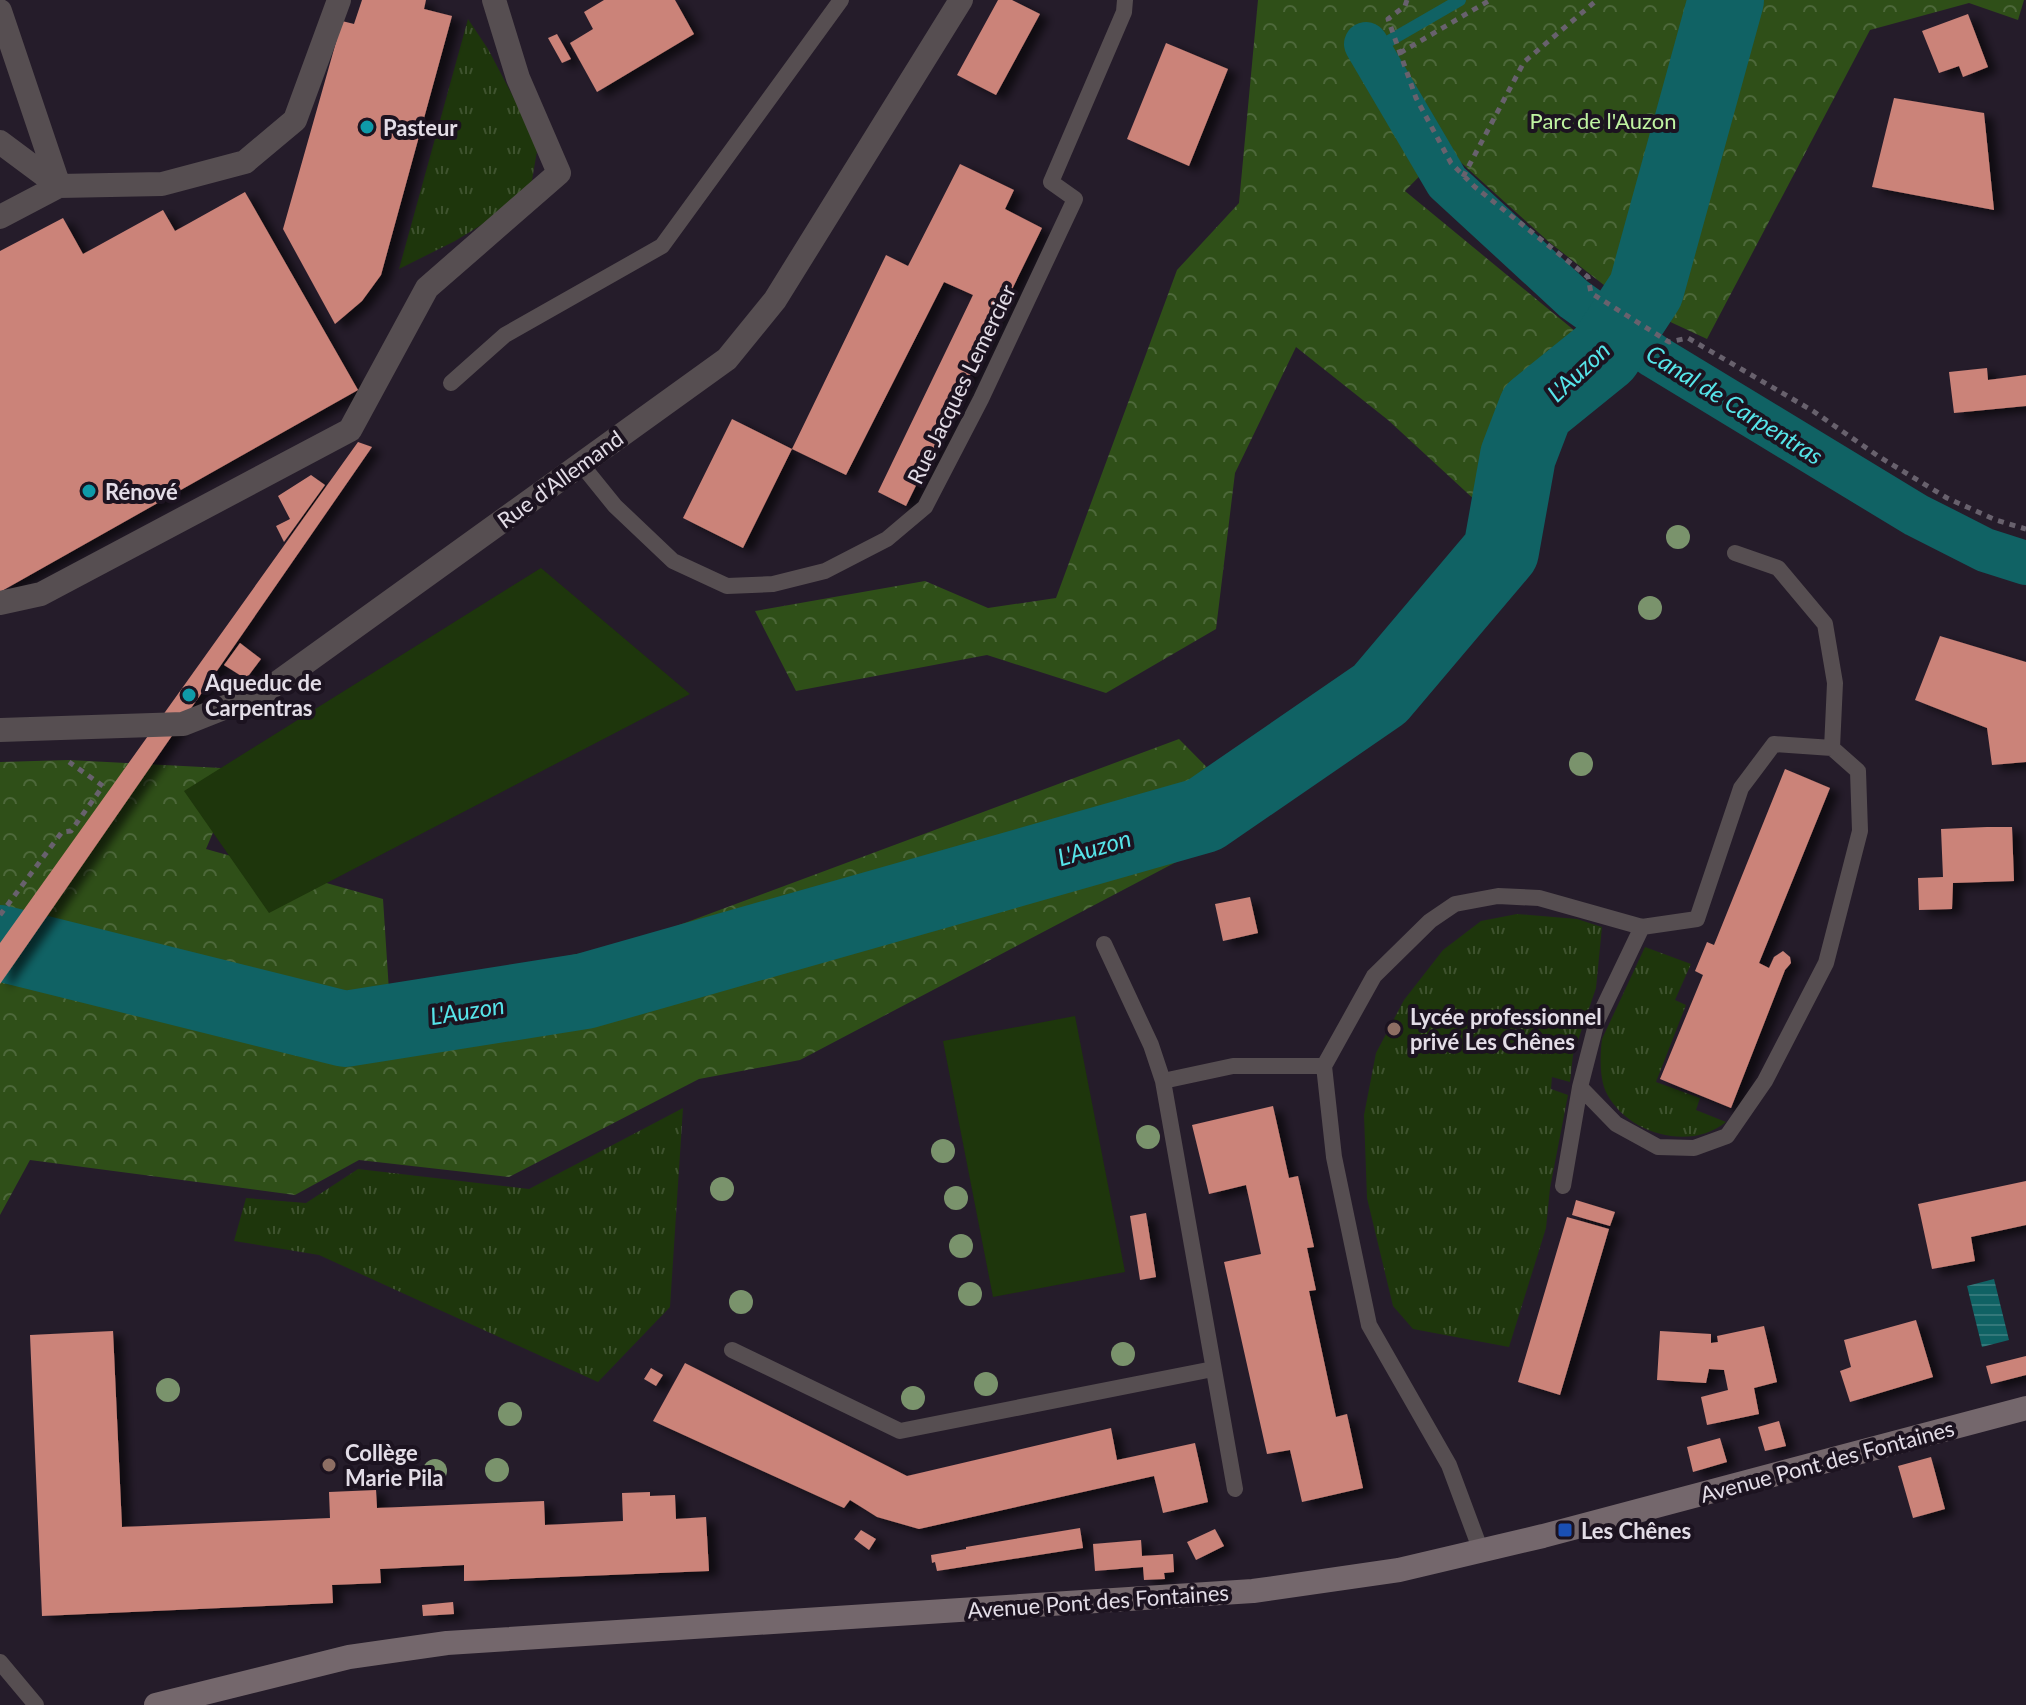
<svg xmlns="http://www.w3.org/2000/svg" width="2026" height="1705" font-family="Lato,sans-serif">
<defs>
<pattern id="grass-tufts" width="24" height="20" patternUnits="userSpaceOnUse" patternTransform="scale(2)"><rect width="24" height="20" fill="#1e360c"/><path d="M3 7l-1-3M5 7V3M7 7l1-3M15 17l-1-3M17 17v-4M19 17l1-3" fill="none" stroke="#3f532f"/></pattern>
<pattern id="forest-crowns" width="20" height="18" patternUnits="userSpaceOnUse" patternTransform="scale(2)"><rect width="20" height="18" fill="#2f4f18"/><path d="M2 6a3 3 0 1 1 6 0M12 15a3 3 0 1 1 6 0" fill="none" stroke="#4d683a"/></pattern>
<pattern id="water-rules" width="6" height="5" patternUnits="userSpaceOnUse" patternTransform="scale(2)"><rect width="6" height="5" fill="#106264"/><path d="M0 2.5h6" fill="none" stroke="#33787a"/></pattern>
<filter id="shadow"><feDropShadow dx="9" dy="5" stdDeviation="4" flood-color="#0009"/></filter>
</defs>
<rect width="100%" height="100%" fill="#251c2a"/>
<path fill="url(#grass-tufts)" d="M468,19L488,49L529,127L537,151L531,186L506,210L455,241L399,269Z
M1517,914L1577,919L1602,927L1596,988L1573,1055L1570,1082L1552,1077L1551,1089L1568,1095L1550,1188L1546,1228L1509,1347L1413,1329L1393,1306L1367,1198L1364,1115L1376,1053L1404,1000L1443,950L1481,921Z
M1645,947L1691,964L1675,1000L1686,1005L1656,1082L1700,1098L1696,1110L1726,1122C1691,1151 1629,1135 1607,1094C1599,1079 1600,1055 1602,1039Z
M683,1108L670,1307L598,1382L319,1255L234,1241L246,1198L306,1203L358,1169L529,1189Z"/>
<path fill="url(#forest-crowns)" d="M1258,0H2024L2018,20L1969,3L1870,30L1707,339L1623,300L1549,242L1446,149L1405,191L1592,345L1528,401L1490,514L1388,420L1296,347L1235,473L1216,629L1106,693L987,655L796,691L755,611L925,581L988,608L1056,598L1177,270L1239,203Z
M1179,739L1258,819L800,1060L699,1079L509,1177L359,1160L295,1195L30,1160L0,1215V762L69,760L240,769L206,849L383,899L389,991L628,944Z"/>
<path fill="#1e360c" d="M541,568L690,694L269,913L184,791Z
M1075,1016L1125,1272L993,1297L943,1041Z"/>
<path fill="url(#water-rules)" d="M1994,1279L2009,1340L1982,1347L1967,1286Z"/>
<g fill="none" stroke-linecap="round" stroke-linejoin="round">
<path stroke="#106264" stroke-width="12" d="M1370,52L1460,0"/>
<path stroke="#106264" stroke-width="44" d="M1366,44L1447,182L1574,299L1654,356L1916,515L1985,550L2026,563"/>
<path stroke="#106264" stroke-width="76" d="M0,943L345,1029L585,991L1204,815L1380,694L1501,551L1518,456L1536,409L1604,354L1646,290L1726,0"/>
</g>
<path fill="#cb8379" filter="url(#shadow)" d="M362,0H426L424,9L452,16L381,275L362,301L335,324L283,229L342,21L354,24Z
M604,0H675L694,34L597,92L570,43L593,29L584,12Z
M998,0H1012L1040,14L996,95L957,75Z
M1968,14L1988,67L1963,77L1959,66L1939,73L1922,31Z
M557,34L571,59L562,63L548,38Z
M1166,43L1228,69L1189,166L1127,139Z
M1894,98L1984,113L1994,210L1872,187Z
M960,164L1014,190L1005,209L1042,228L906,506L878,492L973,295L944,282L846,475L792,449L743,548L683,518L732,419L792,449L886,255L908,266Z
M245,192L358,390L0,592V251L63,218L83,254L163,210L175,231Z
M1987,368L1988,380L2026,375V406L1954,413L1949,372Z
M358,442L372,447L0,984V943Z
M311,475L325,485L284,542L276,526L290,519L278,496Z
M1940,636L2026,662V762L1992,765L1987,728L1915,700Z
M240,643L261,659L246,679L224,665Z
M1785,769L1830,788L1759,963L1769,968L1774,957L1783,951L1790,957L1791,963L1785,970L1731,1108L1660,1079L1703,975L1695,971L1707,942L1714,945Z
M1987,827H2012L2014,881L1953,883L1952,909L1919,910L1918,878L1943,877L1941,829Z
M1250,897L1258,933L1223,941L1215,904Z
M1273,1106L1289,1178L1298,1176L1314,1247L1307,1248L1316,1290L1309,1291L1336,1417L1347,1414L1363,1488L1302,1502L1290,1450L1267,1454L1224,1262L1261,1254L1246,1185L1209,1194L1192,1125Z
M2026,1181V1225L1971,1237L1975,1261L1932,1269L1918,1204Z
M1576,1200L1615,1212L1610,1226L1572,1215Z
M1146,1213L1156,1277L1140,1280L1130,1216Z
M1567,1217L1609,1229L1560,1395L1518,1382Z
M1916,1320L1933,1377L1850,1402L1840,1371L1851,1367L1844,1340Z
M1764,1326L1777,1382L1754,1388L1759,1414L1707,1425L1701,1397L1728,1390L1724,1370L1709,1369L1706,1383L1657,1380L1660,1331L1711,1334V1343L1718,1342L1717,1336Z
M113,1331L122,1527L330,1518L329,1492L376,1490L377,1508L544,1501L545,1525L623,1521L622,1493L650,1492V1496L675,1495L676,1519L706,1517L709,1571L464,1581V1565L380,1569L381,1583L332,1585L333,1603L42,1616L30,1335Z
M2026,1356V1375L1991,1384L1986,1366Z
M685,1363L907,1476L1111,1428L1117,1460L1195,1443L1208,1502L1163,1513L1154,1476L919,1529L877,1517L850,1500L844,1508L653,1421Z
M651,1368L663,1375L656,1386L644,1379Z
M1779,1421L1786,1446L1765,1451L1758,1427Z
M1720,1438L1727,1462L1693,1472L1687,1447Z
M1931,1457L1945,1509L1913,1518L1898,1466Z
M1080,1528L1083,1548L937,1571L935,1562L932,1563L931,1555L966,1549V1547Z
M1215,1529L1224,1546L1196,1560L1187,1542Z
M861,1530L876,1539L869,1550L854,1539Z
M1141,1540L1142,1556L1173,1554L1174,1572L1164,1573L1165,1579L1144,1580L1143,1567L1095,1571L1093,1544Z
M453,1602L454,1614L423,1616L422,1605Z"/>
<g fill="none" stroke-linecap="round" stroke-linejoin="round">
<path stroke="#68616d" stroke-width="5" stroke-dasharray="6 6" stroke-linecap="butt" d="M1407,0L1405,6L1388,19L1416,98L1451,163L1475,187L1588,277L1591,293L1669,342L1688,338L1813,411L1878,456L1947,498L1996,520L2026,529
M1400,53L1490,0
M1463,177L1524,62L1597,0
M0,915L62,832L71,831L103,786L69,762"/>
<path stroke="#564e51" stroke-width="16" d="M451,383L505,335L662,246L841,0
M581,464L615,506L673,561L727,586L773,584L825,571L887,539L925,507L981,399L1075,199L1051,182L1124,12L1125,0
M1735,553L1778,568L1825,624L1835,683L1832,748
M1104,944L1151,1045L1163,1081
M1563,1186L1580,1087
M732,1350L900,1431L1213,1369
M1235,1489L1163,1081L1233,1066H1324
M1481,1551L1449,1465L1369,1325L1334,1157L1324,1066L1374,976L1430,921L1455,904L1498,896L1539,898L1642,927L1697,919L1741,788L1774,744L1832,748L1858,771L1860,831L1826,963L1765,1081L1727,1136L1694,1148L1658,1147L1616,1124L1580,1087L1597,1021L1642,927
M0,1662L36,1705"/>
<path stroke="#564e51" stroke-width="24" d="M0,11L59,186
M0,142L59,186
M0,217L59,186L162,184L245,162L295,120L339,0
M0,603L41,594L350,430L427,288L559,173L518,78L494,0
M0,730L183,724L266,691L727,359L775,300L961,0"/>
<path stroke="#74676c" stroke-width="24" d="M156,1705L349,1657L447,1643L1253,1591L1399,1570L1543,1536L2026,1408"/>
</g>
<g fill="#7a936c">
<circle cx="1678" cy="537" r="12"/>
<circle cx="1650" cy="608" r="12"/>
<circle cx="1581" cy="764" r="12"/>
<circle cx="1148" cy="1137" r="12"/>
<circle cx="943" cy="1151" r="12"/>
<circle cx="722" cy="1189" r="12"/>
<circle cx="956" cy="1198" r="12"/>
<circle cx="961" cy="1246" r="12"/>
<circle cx="970" cy="1294" r="12"/>
<circle cx="741" cy="1302" r="12"/>
<circle cx="1123" cy="1354" r="12"/>
<circle cx="986" cy="1384" r="12"/>
<circle cx="168" cy="1390" r="12"/>
<circle cx="913" cy="1398" r="12"/>
<circle cx="510" cy="1414" r="12"/>
<circle cx="497" cy="1470" r="12"/>
<circle cx="435" cy="1471" r="12"/>
</g>
<g fill="#0f9aa8" stroke="#1c1320" stroke-width="3">
<circle cx="367" cy="127" r="8"/>
<circle cx="89" cy="491" r="8"/>
<circle cx="189" cy="695" r="8"/>
</g>
<g fill="#8d6e63" stroke="#1c1320" stroke-width="3">
<circle cx="1394" cy="1029" r="8"/>
<circle cx="329" cy="1465" r="8"/>
</g>
<rect fill="#1a4fb4" stroke="#1c1320" stroke-width="3" x="1557" y="1522" width="16" height="16" rx="4"/>
<g text-anchor="middle" dominant-baseline="central" stroke-width="8" stroke-linejoin="round" paint-order="stroke">
<g font-size="22" fill="#c0f4a2" stroke="#1c1320">
<text x="1603" y="120">Parc de l'Auzon</text>
</g>
<g font-size="22" font-weight="bold" fill="#e3dde7" stroke="#1c1320" text-anchor="start">
<text x="383" y="127">Pasteur</text>
<text x="105" y="491">Rénové</text>
<text x="205" y="682">Aqueduc de<tspan x="205" dy="25">Carpentras</tspan></text>
<text x="1410" y="1016">Lycée professionnel<tspan x="1410" dy="25">privé Les Chênes</tspan></text>
<text x="345" y="1452">Collège<tspan x="345" dy="25">Marie Pila</tspan></text>
<text x="1581" y="1530">Les Chênes</text>
</g>
<g font-size="22" fill="#e3dde7" stroke="#1c1320">
<text transform="translate(961 384) rotate(-64)">Rue Jacques Lemercier</text>
<text transform="translate(560 479) rotate(-36)">Rue d'Allemand</text>
<text transform="translate(1827 1461) rotate(-15)">Avenue Pont des Fontaines</text>
<text transform="translate(1098 1601) rotate(-4)">Avenue Pont des Fontaines</text>
</g>
<g font-size="24" font-style="italic" fill="#56e4e9" stroke="#1c1320">
<text transform="translate(1578 371) rotate(-43)">L'Auzon</text>
<text transform="translate(1735 404) rotate(32)">Canal de Carpentras</text>
<text transform="translate(1094 847) rotate(-16)">L'Auzon</text>
<text transform="translate(467 1010) rotate(-9)">L'Auzon</text>
</g>
</g>
</svg>
